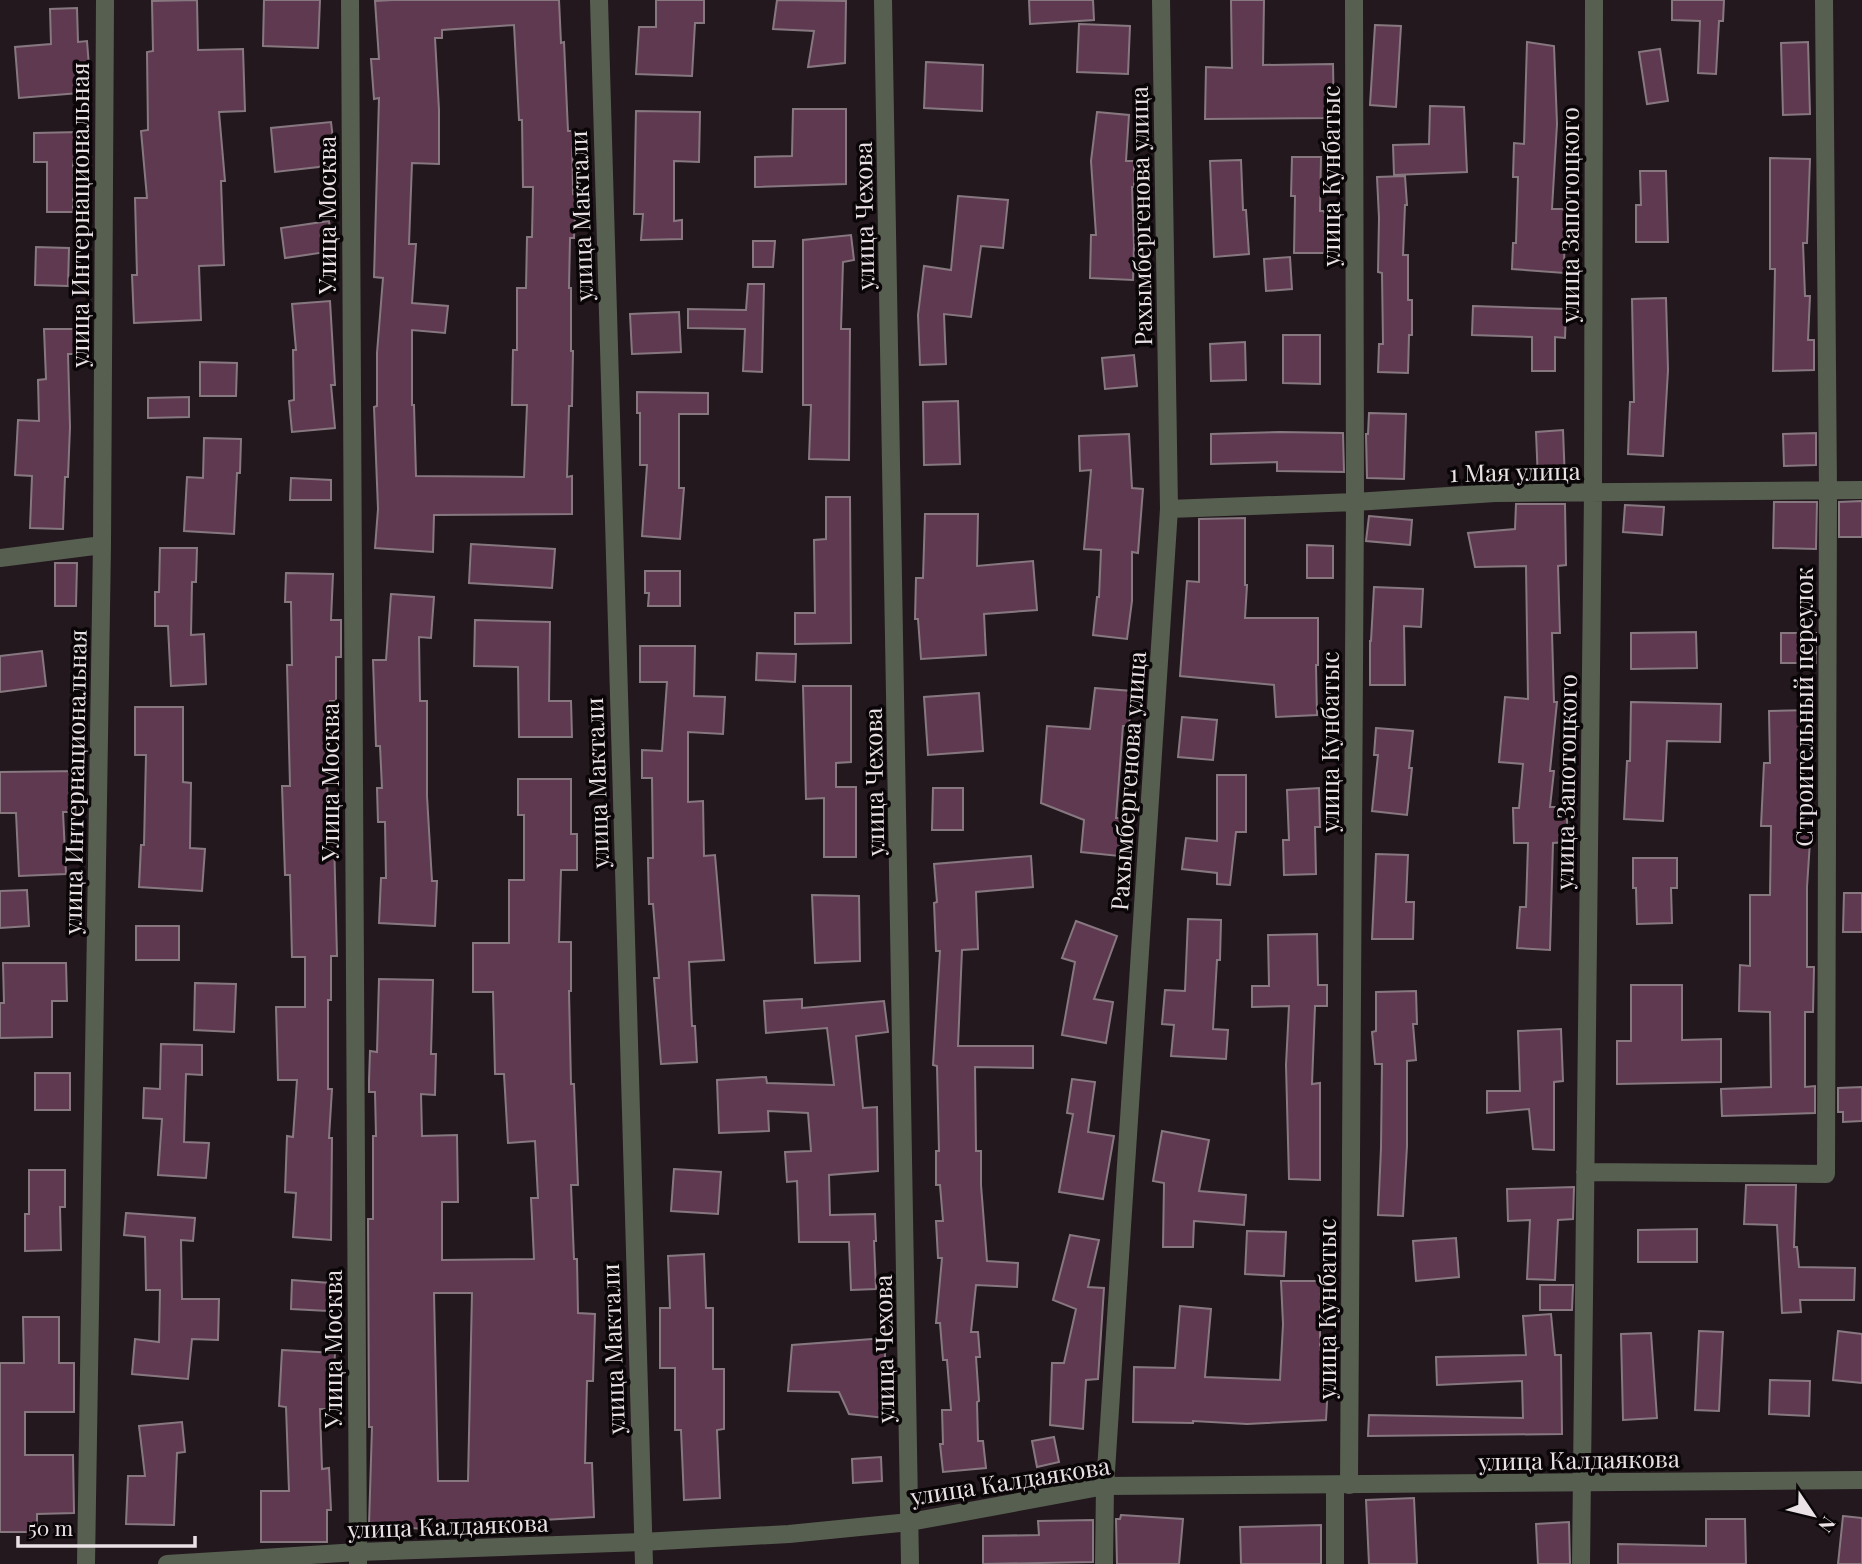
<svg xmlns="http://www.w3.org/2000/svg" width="1862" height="1564" font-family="'Playfair Display',serif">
<rect width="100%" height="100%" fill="#24181f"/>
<path fill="#5f3950" stroke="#877880" stroke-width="2" fill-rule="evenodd" d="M197,0L198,50L243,49L245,111L219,112L225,181H221L224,265L199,266L201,320L134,323L132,275H137L135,198H147L141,131L148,130L147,52L153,51L152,1Z
M264,0H320L318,48L263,46Z
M393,0H559L561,43L564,42L568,131H572L573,194H576L574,238H570L569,288H571V351H573L572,406H569L567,477L572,476V514L434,515L433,552L375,548L378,509L374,407L377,406V353L383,278L374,277L379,98L374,99L371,59H379L375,1ZM514,25L519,120H522L523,187H533L532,237H527L526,288H517V350H513L512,405H527L524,477L416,476L414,405H412V330L445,333L448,306L412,303L416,244H409L412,163L439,164V110L435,38H442V30Z
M656,0H704V23H695L692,76L636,74L639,27H656Z
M777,0L846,1L845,63L808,67L814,31L773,29Z
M1029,0H1093L1094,20L1030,24Z
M1231,0H1264L1263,65L1333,64L1334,118L1205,119L1206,67L1232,68Z
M1672,0H1724L1723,21H1719L1716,74L1698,73L1700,21L1672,20Z
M77,8L78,42L87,41L91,92L19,98L15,47L51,44L50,9Z
M1079,24L1130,26L1128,74L1077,72Z
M1375,25L1401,26L1396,107L1370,105Z
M1527,42L1554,46L1557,124L1552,209H1565L1564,273L1512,269L1513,243H1516L1518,177H1513L1514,143L1524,144Z
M1808,42L1810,114L1783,115L1781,43Z
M1660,49L1668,101L1647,104L1639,52Z
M926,62L983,65L982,111L924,108Z
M1430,106L1464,107L1467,172L1394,175L1393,145L1429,144Z
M793,109H846V184L755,187V157L792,156Z
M636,111L700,112L699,162L674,161V221L682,220V239L641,240L643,214H634Z
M1097,112L1129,115L1126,161H1134V187H1132L1134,245L1133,280L1090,278L1091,235H1096L1091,161Z
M331,122L336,165L275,172L271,128Z
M80,132V161H73V212H47V162H34V133Z
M1292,157H1321L1320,211H1324V253H1294L1295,196H1291Z
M1770,158L1810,159L1807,243H1803L1805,296H1810L1808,340H1814V370L1773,371L1775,269H1770Z
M1241,160L1243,210H1246L1249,254L1214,257L1210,161Z
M1640,171H1666L1668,242H1636V205H1641Z
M1405,176L1407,205H1405L1403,255H1408V300H1412V335H1409L1408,373L1378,372L1379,344H1383L1382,273L1378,272L1379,218L1377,177Z
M958,196L1008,200L1003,248L981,246L971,317L944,314L946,364L920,365L918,315L924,266L951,270Z
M329,221L333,251L285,258L281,228Z
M851,235L854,260L843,262L841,329H850L849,460L809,459L811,405H803V240Z
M753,241H775L773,267H753Z
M36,247L69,248L68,286L35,285Z
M1290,257L1292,289L1266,291L1264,259Z
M748,284H764L762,372L743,371L745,329L688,328V309L746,310Z
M1666,298L1668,370L1663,456L1628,454L1630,402H1634L1632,299Z
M330,301L335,385H331L335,428L292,432L289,401L294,400L293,350H296L292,304Z
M1473,306L1566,309L1565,338L1555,337V371H1532V337L1472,335Z
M679,312L681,352L632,354L630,314Z
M44,329H74L75,354H68L70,427L68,477H65L63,529L30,528L32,476L15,475L18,420L39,421L38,380L46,379Z
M1283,335H1320V384L1283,383Z
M1245,342L1246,380L1211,381L1210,344Z
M1134,355L1137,386L1105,389L1102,358Z
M200,362L237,363L236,396H200Z
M637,392L708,393V414H679V488H684L680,539L642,536L647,465H640V413H637Z
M189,397V417L148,418V398Z
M958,401L960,464L924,465L923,402Z
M1369,413L1406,414L1404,479L1367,478L1366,434H1368Z
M1563,430L1565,481H1538L1536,432Z
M1280,432L1343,433L1344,472L1277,471V462L1211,464V434Z
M1816,433V465L1784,466L1783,434Z
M1129,434L1132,488L1143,489L1138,553L1132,552V601L1127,639L1093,635L1097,597H1099L1101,550L1084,549L1091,470L1080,471L1079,436Z
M204,438L241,439L240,473H237L234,534L184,531L187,477L203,478Z
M291,478L331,480V500H290Z
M826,497H850L851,643L795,644V613H815L814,540L826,539Z
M1862,501V537H1839V502Z
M1774,502H1817L1816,549L1773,548Z
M1516,504H1565L1566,565L1558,566L1560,633H1552L1554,702H1557L1550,771H1554L1550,807H1567V842L1553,843L1550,950L1517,948L1520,907H1526L1528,843H1514L1513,808H1519L1523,764L1499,762L1505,697L1528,699L1526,566L1475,567L1468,533L1515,529Z
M1625,505L1664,507L1662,535L1623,532Z
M925,514H978L977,566L1033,561L1037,610L984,614L986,655L921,659L918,619H915L916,578H923Z
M1369,516L1412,520L1410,545L1366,541Z
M1245,518V585H1247L1245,618H1318V665H1316L1317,715L1276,717L1274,685L1180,676L1187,581L1199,582V519Z
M471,544L555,549L552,588L469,583Z
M1307,545L1333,546V578H1307Z
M160,548H197L196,582H192L191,635L204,634L206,684L171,686L168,626H155V592H159Z
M55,563H77L76,606H55Z
M645,571H680V606H648L649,593H645Z
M286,573L333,574L331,620H341V657H336V701H330L331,766H327L328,838H334L337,956H331V1000H328V1089H332L329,1138H332L331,1240L293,1237L296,1193L285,1192L287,1136L293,1137L297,1080H278L276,1007H305V957H292L290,875H285L282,786H290L287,665H292L291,602H285Z
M1374,587L1423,589L1421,627L1404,626L1405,685H1370V641H1371Z
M391,594L434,597L431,638L419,637L420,701H427V796L432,881H437L435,926L379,923L381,878H386L385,822H378L377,788H382L380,746H376L373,660H386Z
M475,620L550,622L549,701H571L572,737H519L518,667L474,666Z
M1696,632L1697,668L1631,669V633Z
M1781,633H1816V663H1781Z
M640,646H695L694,696L725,697L723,734L688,732V802L703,801L704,856L715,855L724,960L689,962L692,1026H695L697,1062L661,1064L654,978H659L653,904H649L648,858H653L652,778H642V750L662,751L667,682H640Z
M42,651L46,686L0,692V656Z
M757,653L796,654L795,682L756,680Z
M803,686H851V762L836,763V787H856V857H824V798L806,799Z
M1095,688L1132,691L1129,726H1123L1116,818H1122L1119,856L1081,852L1084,820L1041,803L1047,726L1090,729Z
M979,693L983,751L928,755L924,697Z
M1631,702L1721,704L1720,742L1667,741L1663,821L1624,819L1627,761H1630Z
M135,707H183V782L191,783L190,848L205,849L202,891L139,887L141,845H144L146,755H135Z
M1811,710L1812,765H1815L1807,887V967H1814L1813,1012H1805V1087L1815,1086V1113L1722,1116L1721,1089L1771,1087L1770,1012L1739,1011L1740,965L1750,966V895H1770L1771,826H1761L1764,763H1770L1769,711Z
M1182,717L1217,720L1213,760L1178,757Z
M1376,728L1413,731L1409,768H1412L1407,815L1372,811L1378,755H1374Z
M81,771V812H63L66,874L19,876L16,813H0V772Z
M1217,775H1246V832H1236L1230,885L1217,884V873L1182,869L1186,838L1217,841Z
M518,779H571V834H577V870H561L559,942H571V991H569L571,1084H574L578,1185H571L574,1259H577L578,1313L595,1314L593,1381H587L585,1463H592L594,1517L438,1526V1530L369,1525L372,1427H369L368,1219H373V1136H376L375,1092H369V1081L370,1051L377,1052L379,979L433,980L431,1054H436L435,1095L421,1094L422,1136L457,1135L458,1202H442V1260L534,1259L531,1198H538L535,1141L508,1143L504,1074H495L493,992H473V943H509V880H524V815H518ZM434,1293H472L468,1481H438Z
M933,788H963V830H932Z
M1319,788L1320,827H1315L1316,874L1284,875L1283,840H1289L1287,790Z
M1376,854L1408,855L1406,902H1414L1413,939H1372Z
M1031,856L1033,887L976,892L978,949L962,950L958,1046H1033V1068L975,1067L976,1151H981V1185L987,1261L1018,1263L1017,1287L976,1285L971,1332H978L980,1357H976L979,1401L977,1402L978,1441H983L986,1468L943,1472L940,1444H943L942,1410H951L947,1360H943L940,1323H936L942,1258H938L936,1221H943L940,1185H936V1151H939L937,1066L933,1065L940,951H936L934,903L937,902L934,864Z
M1633,858H1677V888H1671L1672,923L1637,924L1636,888H1633Z
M27,890L29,926L0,928V891Z
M1844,893H1862V932H1843Z
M812,895L859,896L860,961L815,963Z
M1188,919L1221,920L1220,960H1217L1213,1029L1228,1030L1226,1059L1171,1056L1174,1025L1162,1024L1165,990L1185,991Z
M1076,921L1117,936L1094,999L1113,1002L1106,1043L1062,1035L1075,962L1062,958Z
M136,926H179V960H136Z
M1317,934L1318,985H1327V1006H1315L1312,1084L1320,1083V1180L1289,1179L1286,1065L1289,1006L1252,1007V986H1269L1268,935Z
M3,963H66L67,1001H52V1037L0,1038V1003H4Z
M195,983L236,984L234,1032L194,1030Z
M1631,985H1682V1040L1721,1039V1082L1617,1084V1041H1631Z
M1416,991L1417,1024H1413L1416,1060L1407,1061V1146L1403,1216L1378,1215L1381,1148L1382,1064H1375L1372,1032L1376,1031V992Z
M802,999V1008L884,1001L888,1032L856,1036L863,1108L877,1107L878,1171L829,1175L830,1215L875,1214L876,1241H874L876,1289L851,1290L849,1242H799L797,1181L787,1182L785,1152L811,1151L808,1113L768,1111L769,1131L719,1133L717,1080L766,1077L767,1083L834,1085L827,1028L766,1033L764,1001Z
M1561,1029L1563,1081L1554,1082V1150L1533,1149L1529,1109L1487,1113V1091H1520L1518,1031Z
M161,1044L202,1045V1075L186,1074L184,1142L209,1143L206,1178L158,1175L162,1119L143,1118L144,1088L160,1089Z
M35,1073H70V1110H35Z
M1072,1079L1095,1082L1088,1132L1114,1136L1103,1199L1059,1192L1073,1114L1067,1113Z
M1862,1087V1121L1843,1122V1112H1838V1088Z
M1162,1131L1209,1140L1199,1191L1246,1195L1244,1225L1194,1221L1193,1247H1163L1164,1183L1153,1181Z
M674,1169L721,1172L718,1214L671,1211Z
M29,1170H65V1207H60L61,1250L25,1251V1214H29Z
M1746,1185H1796L1794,1247H1797L1799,1267L1855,1268L1854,1300H1800L1801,1312L1782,1313L1777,1225L1744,1224Z
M1574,1187L1573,1219L1558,1220L1555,1280L1527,1279L1530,1220L1508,1221L1507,1189Z
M126,1213L195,1218L193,1241L181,1240L182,1299H219L218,1340L192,1339L188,1379L132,1374L135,1339L159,1342L160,1290H146L145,1237L124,1235Z
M1697,1229V1262H1638V1230Z
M1247,1231L1286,1232L1284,1276L1245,1274Z
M1070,1235L1099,1240L1088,1287L1104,1288L1098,1379L1086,1380L1083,1429L1050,1425L1052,1363H1064L1076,1309L1053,1300Z
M1456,1238L1459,1277L1416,1281L1413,1241Z
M704,1254L706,1308H713V1369H724V1429L717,1430L720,1498L684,1500L681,1430H675V1368H660V1308H670L668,1256Z
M292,1280L330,1283L328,1311L291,1309Z
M1281,1281H1320V1350H1330L1326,1420L1247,1424L1193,1421V1423L1133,1422L1134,1367L1175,1368L1180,1306L1211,1309L1205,1377L1280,1380L1283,1324Z
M1540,1285H1573L1572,1310H1540Z
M1551,1314L1555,1355H1561L1562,1434L1368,1436L1369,1415L1523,1418L1522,1381L1437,1385L1436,1357L1526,1355L1523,1316Z
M23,1317H59V1363H74V1412H25V1455H73L74,1513L37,1514V1532H0V1363H24Z
M1699,1331L1723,1332L1719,1411L1695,1410Z
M1838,1331L1862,1334V1383L1833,1380Z
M1651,1333L1657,1418L1623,1420L1621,1334Z
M885,1338V1418L849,1414L839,1392L788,1391L792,1345Z
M282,1350L335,1353L332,1409H320L322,1469L329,1468L331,1510H327V1542H261V1491H289L286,1407L279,1406Z
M1770,1380L1810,1381L1809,1416L1769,1414Z
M182,1422L185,1452L177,1453L174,1525L126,1524L128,1476H145L139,1426Z
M1054,1437L1059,1462L1037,1467L1032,1441Z
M881,1457L882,1481L853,1483L852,1459Z
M1414,1498L1417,1564H1369L1366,1500Z
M1121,1515L1183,1519L1179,1564H1117L1116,1519H1120Z
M1843,1516L1862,1518V1564H1838Z
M1706,1519H1745L1746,1564H1618V1544L1706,1546Z
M1093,1520V1562L983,1564V1536L1039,1535L1038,1521Z
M1569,1522L1570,1564H1538L1536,1524Z
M1321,1525V1564H1241L1240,1527Z"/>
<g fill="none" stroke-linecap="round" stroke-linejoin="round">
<path stroke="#576050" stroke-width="18" d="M350,0L358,1564
M599,0L644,1564
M883,0L910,1564
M1169,509L1355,502L1495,493L1862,490
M0,558L102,545
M1585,1172L1826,1174L1828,491L1824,0
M1349,1485L1355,502L1354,0
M86,1564L102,545L105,0
M1104,1564L1105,1486L1169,509L1161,0
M1335,1564V1485
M1581,1564L1593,493L1594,0"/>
<path stroke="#576050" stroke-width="18" d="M167,1564L358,1552L642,1542L789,1534L910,1522L1105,1486L1862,1480"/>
</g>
<g text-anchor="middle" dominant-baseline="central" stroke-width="7" stroke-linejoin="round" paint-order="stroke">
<g font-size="24" fill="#eae1e6" stroke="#0a0608">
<text transform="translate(1330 176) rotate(-90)">улица Кунбатыс</text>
<text transform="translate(79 215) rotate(-90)">улица Интернациональная</text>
<text transform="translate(326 215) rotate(-90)">Улица Москва</text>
<text transform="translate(1569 215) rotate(-90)">улица Запотоцкого</text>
<text transform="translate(580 216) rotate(-92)">улица Мактали</text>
<text transform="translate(863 216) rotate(-91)">улица Чехова</text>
<text transform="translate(1140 216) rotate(-91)">Рахымбергенова улица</text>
<text transform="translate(1515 471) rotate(-1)">1 Мая улица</text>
<text transform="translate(1803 707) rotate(-90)">Строительный переулок</text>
<text transform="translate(1329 742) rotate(-90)">улица Кунбатыс</text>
<text transform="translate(1127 781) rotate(-86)">Рахымбергенова улица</text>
<text transform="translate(74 782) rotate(-89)">улица Интернациональная</text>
<text transform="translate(329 782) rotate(-90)">Улица Москва</text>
<text transform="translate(873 782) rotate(-91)">улица Чехова</text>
<text transform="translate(1565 782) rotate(-89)">улица Запотоцкого</text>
<text transform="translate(596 783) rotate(-92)">улица Мактали</text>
<text transform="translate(1326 1309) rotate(-90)">улица Кунбатыс</text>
<text transform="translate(332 1349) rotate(-90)">Улица Москва</text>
<text transform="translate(612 1349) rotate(-92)">улица Мактали</text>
<text transform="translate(883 1349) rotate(-91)">улица Чехова</text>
<text transform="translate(1579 1459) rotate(-1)">улица Калдаякова</text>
<text transform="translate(1010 1480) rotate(-9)">улица Калдаякова</text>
<text transform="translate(448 1525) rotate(-2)">улица Калдаякова</text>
</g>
</g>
<g transform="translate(1813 1515) rotate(125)" stroke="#0a0608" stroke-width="5" paint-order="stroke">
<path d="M0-5L12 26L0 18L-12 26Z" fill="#eae1e6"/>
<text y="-10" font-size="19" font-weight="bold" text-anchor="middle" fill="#eae1e6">N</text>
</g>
<path d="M18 1536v10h177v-10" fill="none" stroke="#eae1e6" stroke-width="3.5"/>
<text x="28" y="1536" font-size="21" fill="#eae1e6" stroke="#0a0608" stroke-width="5" paint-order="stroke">50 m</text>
</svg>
